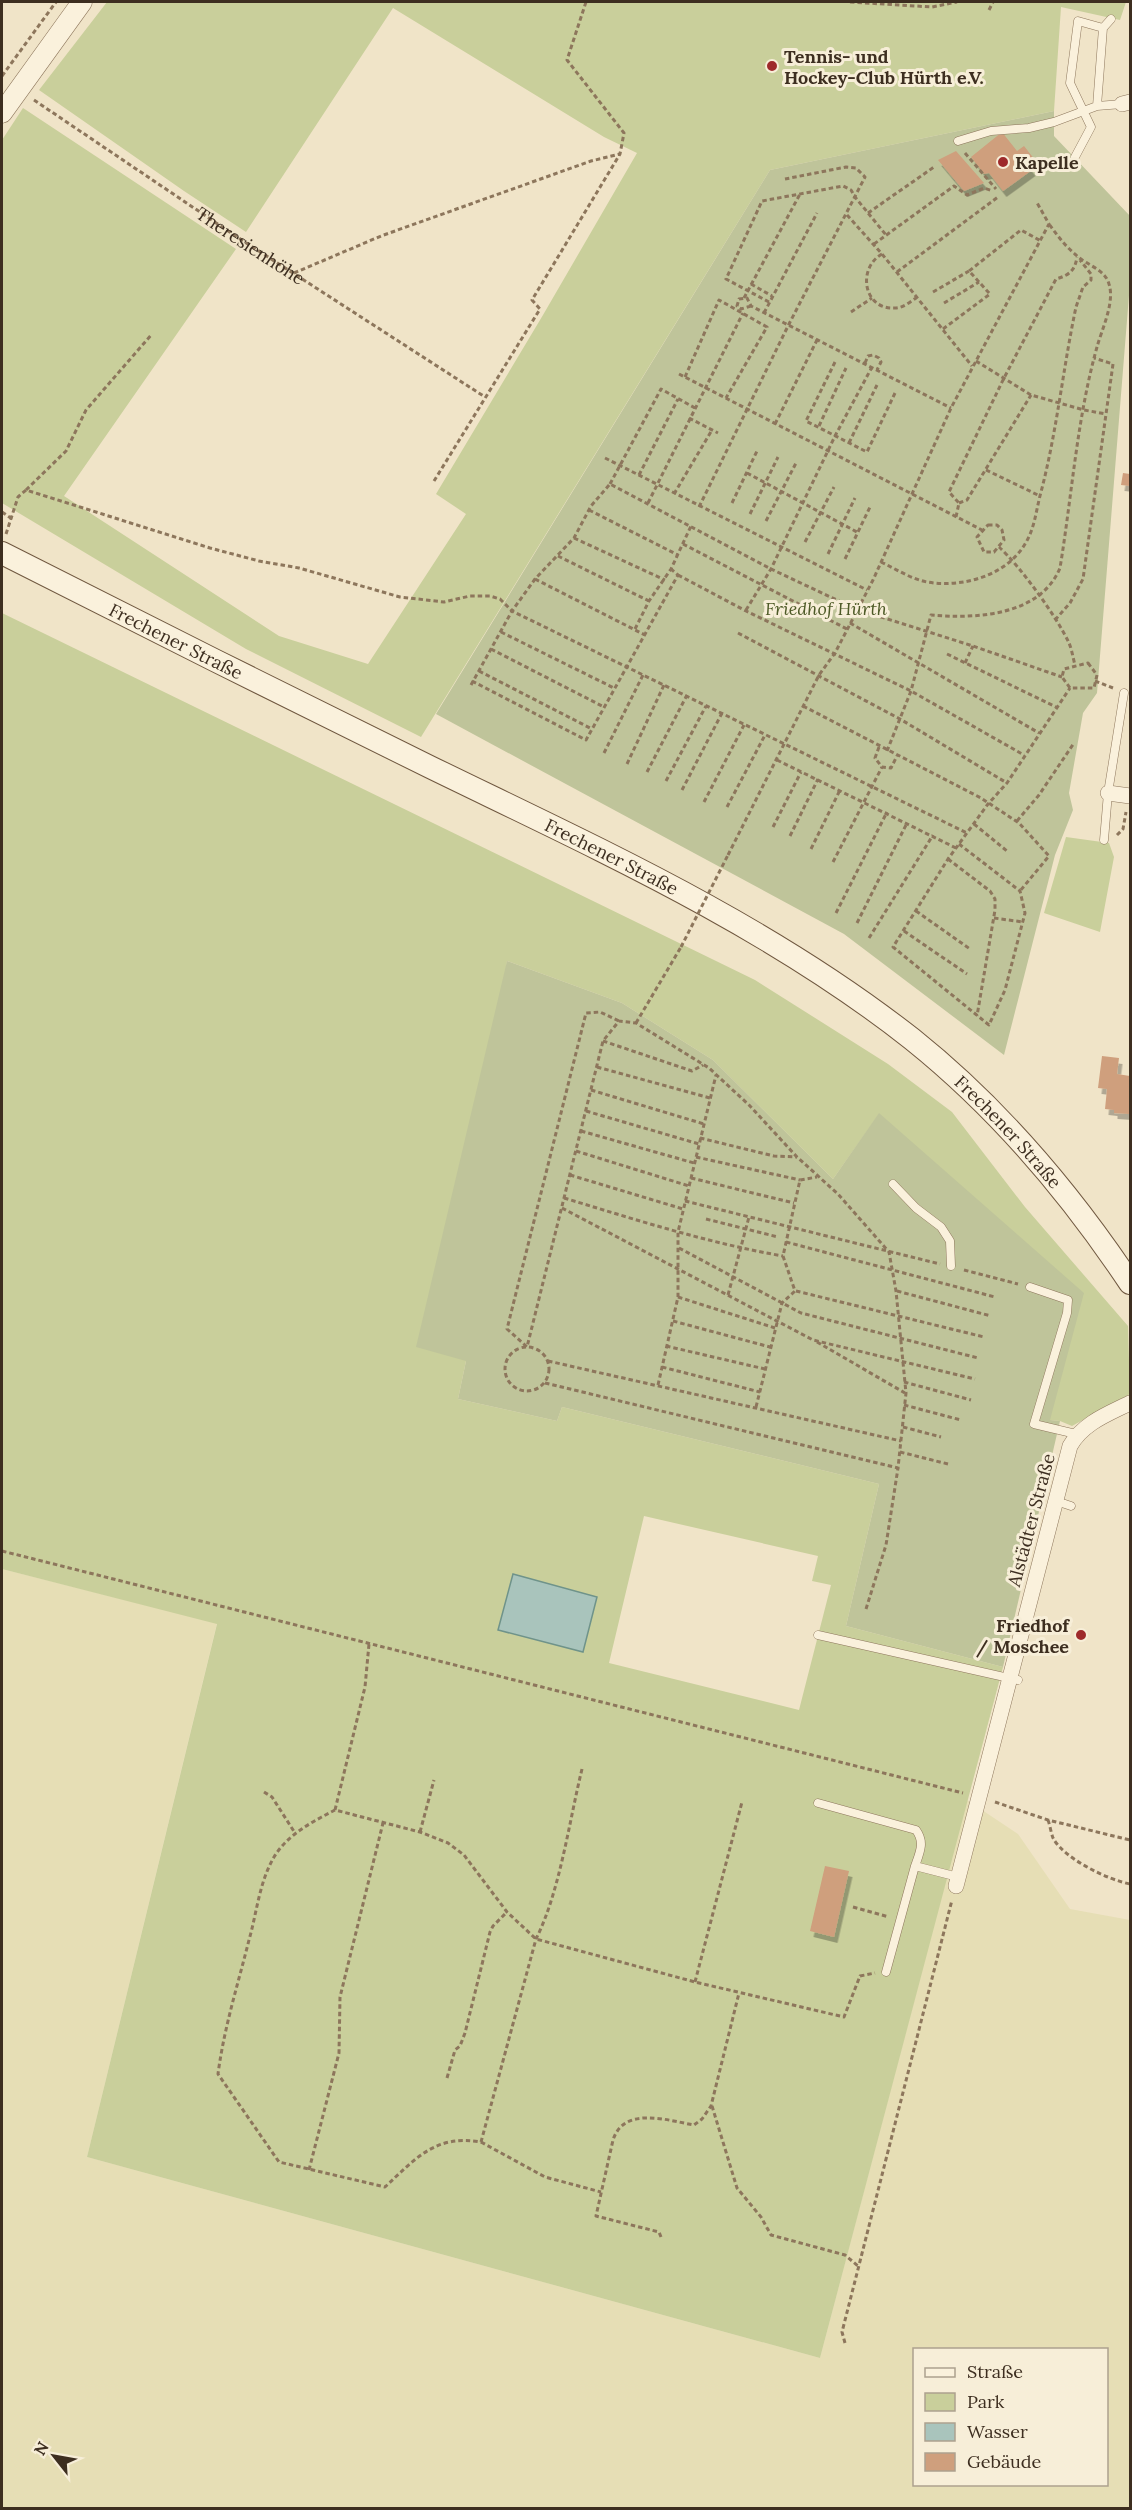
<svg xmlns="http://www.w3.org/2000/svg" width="1132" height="2510" font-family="Lora,serif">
<defs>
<filter id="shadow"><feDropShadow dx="3.5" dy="6" stdDeviation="0" flood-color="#0004"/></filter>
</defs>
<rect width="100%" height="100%" fill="#f0e4c8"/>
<path fill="#e6deb5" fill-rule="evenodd" d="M2,1569L217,1623L87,2157L820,2358L967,1800L1018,1834L1070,1909L1130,1920V2508H2ZM914,2350H1106V2484H914Z"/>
<path fill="#c9cf9b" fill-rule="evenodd" d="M107,2H1126L1120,20L1061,7L1054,111L770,170L421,737L246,649L2,503V140L23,108L236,249L64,496L279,636L368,664L466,514L436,494L543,315L637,153L604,137L393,8L246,232L184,191L39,90Z
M2,613L755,980L888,1064L952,1112L1025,1207L1128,1326L1130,1394L1072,1426L1060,1421L1049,1420L879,1114L833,1179L713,1060L622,1003L507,961L466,1361L458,1399L557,1421L562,1407L879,1484L846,1626L1003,1667L820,2358L87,2157L217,1624L2,1569ZM644,1516L818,1556L812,1581L831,1585L799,1710L609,1663Z
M1066,837L1109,843L1114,857L1100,932L1044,913Z"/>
<path fill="#bfc49a" d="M1054,111V136L1130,216V283L1097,693L1083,713L1069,793L1073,810L1055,855L1004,1055L844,934L436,714L770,170Z
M507,961L622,1003L713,1060L833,1179L879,1113L1084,1293L1050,1420L1060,1421L1003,1667L846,1626L879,1484L562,1407L557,1421L458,1399L466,1361L416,1347Z"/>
<path fill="#a9c4bc" stroke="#6f938a" stroke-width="1.5" d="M513,1574L597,1597L583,1652L498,1630Z"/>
<path fill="#cf9f7d" filter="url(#shadow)" d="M1002,132L1017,151L1024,146L1035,160L1028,165L1032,170L1003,191L989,173L984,174L971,157Z
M956,151L984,183L964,191L938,160Z
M1123,473L1130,474V486L1121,485Z
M1102,1056L1119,1058L1117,1074L1130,1076L1129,1114L1114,1113V1110L1105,1109L1107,1089L1098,1088Z
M825,1866L849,1871L834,1937L810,1931Z"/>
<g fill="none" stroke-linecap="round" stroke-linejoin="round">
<g stroke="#8d765c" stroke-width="9">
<path id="service" d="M1103,28L1111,19
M1097,106L1122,104
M958,141L991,131L1029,128L1054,122L1097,106L1103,28L1078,21L1070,83L1091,127L1075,157
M1104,840L1108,793L1124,693
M893,1184L916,1208L941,1227L950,1241L951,1266
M1030,1287L1068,1300L1067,1313L1034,1424L1076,1434
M1056,1501L1071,1506
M818,1635L1018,1680
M818,1803L916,1830C925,1842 920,1852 915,1866
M886,1972L915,1866L958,1877"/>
</g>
<g stroke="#8d765c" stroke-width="16">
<path id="minor" d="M1122,104L1130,102
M1108,793L1130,796
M956,1886L1070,1446C1083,1423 1108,1414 1130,1403"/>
</g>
<g stroke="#8d765c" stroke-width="21">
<path id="tertiary" d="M2,113L82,2"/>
</g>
<g stroke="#6f573f" stroke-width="24">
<g id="secondary">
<path id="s2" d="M2,553C144,625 287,697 430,767C596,848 766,924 912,1039C997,1107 1070,1193 1130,1283"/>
</g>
</g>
<g stroke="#8d765c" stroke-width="3" stroke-dasharray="4.5 3" stroke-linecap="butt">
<path d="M850,2L932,7L957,2"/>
<path d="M989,10L993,2"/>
<path d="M2,76L56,2"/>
<path id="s1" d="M34,100L234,235L485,397"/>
<path d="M965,153L996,189"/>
<path d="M868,213L934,167"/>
<path d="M847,215L882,254L972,366"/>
<path d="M874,244L954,186L967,195L984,188L993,191"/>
<path d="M882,254C857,268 863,310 895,308C903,308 910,302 916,298"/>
<path d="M897,272L998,197"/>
<path d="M294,273L381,236L591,161L620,154"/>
<path d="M751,284L772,296"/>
<path d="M933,292L969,271"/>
<path d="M744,298L800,194"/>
<path d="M769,302L726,279L762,201L843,186L851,190L855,197L886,235"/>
<path d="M944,303L979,282"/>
<path d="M751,306L741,309L737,306L739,299L747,298L751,306L951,408"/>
<path d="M851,312L872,298"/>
<path d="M764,313L817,213"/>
<path d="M943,329L990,294L969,271L1021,230L1041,241"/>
<path d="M976,361L1031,395L1084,410L1106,414"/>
<path d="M835,362L806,421L867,452L895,393"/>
<path d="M865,363L868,356L873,355L879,358L881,362L877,370"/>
<path d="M679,374L982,530"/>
<path d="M685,377L719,300L767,327L726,398"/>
<path d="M689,418L718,433"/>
<path d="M775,424L817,340"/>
<path d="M819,426L846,368"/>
<path d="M849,443L877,385"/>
<path d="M605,458L867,590"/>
<path d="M986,470L1040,496"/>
<path d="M747,473L857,532"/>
<path d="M639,475L678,399"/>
<path d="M434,481L540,309L532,300L620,154L624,133L567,60L586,2"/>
<path d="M610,484L661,389L695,408"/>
<path d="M26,490L66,451L86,410L152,334"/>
<path d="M674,494L712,430"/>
<path d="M648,503L743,313"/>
<path d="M732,503L758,449"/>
<path d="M959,503L967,500L1031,395"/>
<path d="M699,507L788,326L865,177L856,168L846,167L785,179"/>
<path d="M589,510L678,555"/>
<path d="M2,512L12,519"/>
<path d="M750,514L778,457"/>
<path d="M956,517L959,503L949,492L1004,378L1056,279C1070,275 1075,270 1077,257"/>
<path d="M766,521L796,463"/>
<path d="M988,525H997L1002,530L1004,540L994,552H984L977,537Z"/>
<path d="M6,534L18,497L26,490L210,548L259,561L299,568L400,597L444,602L470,596H490L500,599L512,611L967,833"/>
<path d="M574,538L665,580"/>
<path d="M805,542L834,487"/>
<path d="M683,544L847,629"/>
<path d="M999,547C1020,566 1057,617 1069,643C1072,650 1073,658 1075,665"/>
<path d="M828,554L855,498"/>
<path d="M558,556L649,601"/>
<path d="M845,559L871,505"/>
<path d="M881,562C896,569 911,579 927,582C962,588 1006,576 1025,544C1035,528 1036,510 1041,492C1057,431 1063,368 1076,307L1083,287L1091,280V274L1080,260"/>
<path d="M678,575L746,611L911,691L1024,755"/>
<path d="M535,579L645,635"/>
<path d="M746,610L771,569L835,436L872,367"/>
<path d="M1055,620L1070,603L1083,579L1113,364L1094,358"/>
<path d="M850,623L1039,733"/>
<path d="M635,629L649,601L671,569L691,526"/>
<path d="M501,632L614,688"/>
<path d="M738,633L900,719L1007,783"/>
<path d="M491,649L604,707"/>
<path d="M947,654L1056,707"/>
<path d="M965,663L973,646"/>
<path d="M1088,663L1097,675L1094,688H1070L1062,677L1064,669Z"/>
<path d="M479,671L592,729"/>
<path d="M472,681L586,740L678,575L671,569"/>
<path d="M1095,681L1113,688"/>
<path d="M471,685L512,611L535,579L574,538L591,506L610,484L771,569L856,609L973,646L1062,677"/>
<path d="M803,706L981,798L1019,823L1049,856L1020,891"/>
<path d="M879,747L875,758L882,767L891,768L897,756"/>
<path d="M887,751L911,691L931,615C976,619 1040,616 1060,568C1072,495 1077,418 1097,347C1102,329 1115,302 1109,284C1105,269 1086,265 1076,255C1065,246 1057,235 1049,224"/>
<path d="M604,753L643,675"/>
<path d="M777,760L956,848"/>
<path d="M627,764L664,685"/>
<path d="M647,772L687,695"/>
<path d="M666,781L706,706"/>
<path d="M682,790L722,713"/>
<path d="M704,802L744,725"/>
<path d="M727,807L765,735"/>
<path d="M1017,821L1039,795L1074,743"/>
<path d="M974,824L1007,851"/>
<path d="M773,827L801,772"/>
<path d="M1117,835L1123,829L1126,812"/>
<path d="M790,836L818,779"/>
<path d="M959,844L1020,891L1025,913L1005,990L989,1025L893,947L948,859L988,804L1007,783L1070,688"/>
<path d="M811,849L840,790"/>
<path d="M728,855L819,675L835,653L873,580L951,408L1049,224L1036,201"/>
<path d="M948,859L990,891L995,899V910L977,1016"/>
<path d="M833,862L882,767"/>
<path d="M916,911L970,949"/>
<path d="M836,913L887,812"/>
<path d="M994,918L1023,922"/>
<path d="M857,923L907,823"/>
<path d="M904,931L967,974"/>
<path d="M869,938L933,835"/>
<path d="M636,1023L681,947"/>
<path d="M603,1041L692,1071L703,1065"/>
<path d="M597,1067L710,1098"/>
<path d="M591,1090L704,1124"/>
<path d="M586,1111L699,1144"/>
<path d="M581,1131L694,1163"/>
<path d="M700,1138L774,1156L797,1157"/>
<path d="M576,1151L689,1186"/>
<path d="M696,1157L800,1180"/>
<path d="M570,1175L683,1209"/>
<path d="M691,1178L794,1203"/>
<path d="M564,1198C637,1220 708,1243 783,1256"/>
<path d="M685,1201L940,1264"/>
<path d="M562,1208L813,1340L975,1379"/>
<path d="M706,1219L778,1237"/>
<path d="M786,1242L995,1297"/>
<path d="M679,1248L801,1313L978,1358"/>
<path d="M964,1270L1018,1284"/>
<path d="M796,1291L984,1337"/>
<path d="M897,1291L991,1316"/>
<path d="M728,1295L749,1217"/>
<path d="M678,1297L775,1328"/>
<path d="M673,1321L770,1347"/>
<path d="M817,1342L905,1393"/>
<path d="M666,1346L765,1369"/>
<circle cx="527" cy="1369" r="22"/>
<path d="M548,1361L901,1441"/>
<path d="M662,1367L760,1392"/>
<path d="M904,1382L971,1400"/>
<path d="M545,1383L898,1468L906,1393L896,1291L889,1252L838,1194L797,1157L749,1105L709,1068L636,1023L619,1021L603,1041L527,1347L507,1329L586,1013L600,1012L619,1021"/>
<path d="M658,1385L678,1297V1232L716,1075"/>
<path d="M904,1405L961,1420"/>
<path d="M756,1407L782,1303L795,1291L783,1256L800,1180L817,1177"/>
<path d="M903,1427L941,1437"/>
<path d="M900,1452L948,1464"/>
<path d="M2,1551L963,1793"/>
<path d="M866,1609L886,1545L898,1468"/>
<path d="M582,1769C569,1822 560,1891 536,1939L481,2142C436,2134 416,2158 385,2187L279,2162L218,2074C224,2028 238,1984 249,1940C257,1912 259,1883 274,1857C288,1834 312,1822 335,1810L420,1832L448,1843L464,1855L507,1912L536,1939L695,1982L844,2017L860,1976L875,1973"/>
<path d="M264,1792L272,1797L295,1833"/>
<path d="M995,1802L1048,1820L1130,1840"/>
<path d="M335,1810L365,1687L369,1644"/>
<path d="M1048,1820C1050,1825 1051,1833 1053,1838C1064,1859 1109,1880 1130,1884"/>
<path d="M420,1832L434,1780"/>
<path d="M853,1907L889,1917"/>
<path d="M695,1982L742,1802"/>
<path d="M447,2078L455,2050L460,2046L465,2033L490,1932L493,1926L507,1912"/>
<path d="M712,2106L737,2188L761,2217L771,2235L845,2255L858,2266"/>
<path d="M481,2142L545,2177L601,2192"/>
<path d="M309,2170L339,2053L340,1997L383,1823"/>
<path d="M661,2237L659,2232L596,2216L613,2140C624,2106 666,2120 694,2125L702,2119L711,2106L739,1993"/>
<path d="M845,2343L842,2332L952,1900"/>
</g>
<use href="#service" stroke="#faf1dc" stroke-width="8"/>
<use href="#minor" stroke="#faf1dc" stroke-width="15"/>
<use href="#tertiary" stroke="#faf1dc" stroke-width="20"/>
<use href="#secondary" stroke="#faf1dc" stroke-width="22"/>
<path stroke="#8d765c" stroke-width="3" stroke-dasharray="4.5 3" stroke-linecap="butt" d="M681,947L728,855"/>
</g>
<g fill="#9e2a2b" stroke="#f7eed8" stroke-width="2">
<circle cx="772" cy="66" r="6"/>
<circle cx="1003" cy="162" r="6"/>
<circle cx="1081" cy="1635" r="6"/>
</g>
<g text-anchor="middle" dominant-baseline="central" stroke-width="6" stroke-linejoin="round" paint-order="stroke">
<g font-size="18" font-weight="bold" fill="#3d2e20" stroke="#f7eed8" text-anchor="start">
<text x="784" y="56">Tennis- und<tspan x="784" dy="21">Hockey-Club Hürth e.V.</tspan></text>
<text x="1015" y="162">Kapelle</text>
<text x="1069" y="1625" text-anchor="end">Friedhof<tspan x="1069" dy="21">/ Moschee</tspan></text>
</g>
<g font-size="18" fill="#3d2e20" stroke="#f7eed8">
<text stroke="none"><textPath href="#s1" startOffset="261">Theresienhöhe</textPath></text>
<text stroke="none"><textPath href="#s2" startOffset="195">Frechener Straße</textPath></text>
<text stroke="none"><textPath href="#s2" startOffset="681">Frechener Straße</textPath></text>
<text stroke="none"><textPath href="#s2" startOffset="1167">Frechener Straße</textPath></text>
<text transform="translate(1031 1520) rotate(-75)">Alstädter Straße</text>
</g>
<g font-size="18" font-style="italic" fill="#4d5a26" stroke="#f7eed8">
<text x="826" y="608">Friedhof Hürth</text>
</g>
</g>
<rect width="1132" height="2510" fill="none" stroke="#3d2e20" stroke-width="6"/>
<rect x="913" y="2348" width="195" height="138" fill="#f7eed8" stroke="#ada18e" stroke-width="1.5"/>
<rect x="925" y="2368" width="30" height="9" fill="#faf1dc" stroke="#ada18e" stroke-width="1.5"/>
<text x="967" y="2378" font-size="18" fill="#3d2e20">Straße</text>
<rect x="925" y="2393" width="30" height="18" fill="#c9cf9b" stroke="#ada18e" stroke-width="1.5"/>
<text x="967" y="2408" font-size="18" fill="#3d2e20">Park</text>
<rect x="925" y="2423" width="30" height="18" fill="#a9c4bc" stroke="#ada18e" stroke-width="1.5"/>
<text x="967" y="2438" font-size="18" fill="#3d2e20">Wasser</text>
<rect x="925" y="2453" width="30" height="18" fill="#cf9f7d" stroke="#ada18e" stroke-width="1.5"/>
<text x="967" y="2468" font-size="18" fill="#3d2e20">Gebäude</text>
<g transform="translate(54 2456) rotate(301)" stroke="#f7eed8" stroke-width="4.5" paint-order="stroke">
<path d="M0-4.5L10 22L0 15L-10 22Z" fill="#3d2e20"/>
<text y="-9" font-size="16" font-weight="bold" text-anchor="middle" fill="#3d2e20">N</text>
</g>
</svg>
